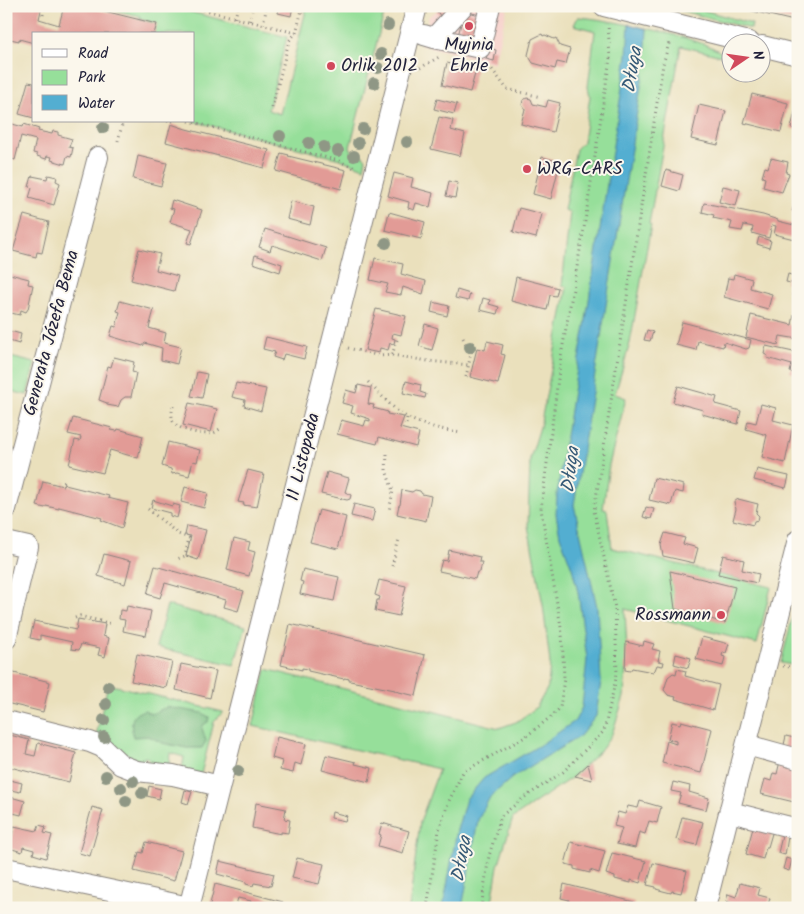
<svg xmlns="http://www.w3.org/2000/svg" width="804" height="914" font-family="Kalam,sans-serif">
<rect width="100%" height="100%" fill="#fbf7ec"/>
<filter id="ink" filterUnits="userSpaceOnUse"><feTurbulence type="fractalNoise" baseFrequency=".02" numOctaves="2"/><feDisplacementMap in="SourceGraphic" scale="10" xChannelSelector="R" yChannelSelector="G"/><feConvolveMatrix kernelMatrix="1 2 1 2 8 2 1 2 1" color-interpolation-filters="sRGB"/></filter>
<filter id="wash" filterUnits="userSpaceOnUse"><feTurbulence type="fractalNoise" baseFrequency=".0096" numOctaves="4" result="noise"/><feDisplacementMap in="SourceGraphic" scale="20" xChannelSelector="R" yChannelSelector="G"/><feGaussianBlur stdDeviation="1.12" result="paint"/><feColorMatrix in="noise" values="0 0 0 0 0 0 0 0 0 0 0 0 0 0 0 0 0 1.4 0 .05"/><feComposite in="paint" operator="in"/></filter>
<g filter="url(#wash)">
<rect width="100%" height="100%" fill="#eae0bc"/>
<path fill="#f7d0cb" d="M445,6H495L507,9L494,63L421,45L429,16Z"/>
<path fill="#96df9a" stroke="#5c806a" d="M116,6H134L148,10L168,6L287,37L268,110L280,114L307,6H386L350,147L354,154L363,156L366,159L364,168L340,159L193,121L194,34H154L156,24L140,19V16L113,10Z
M654,6H689L752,24L751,29L679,10Z
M578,17C600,18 717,39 725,57L681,46L649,224L651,225L630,343L615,394L626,398L609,465L603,509L607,510L612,548L771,587L757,644L625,609L627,653L624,697L612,734L602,749L574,776L513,818L498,866L491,908H409L420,822L439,769L253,726L266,669L499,728L516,722L536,708L548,687L550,663L543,605L528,526L530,459L540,427L567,287L562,286L570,212L564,210L576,149L583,142L590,96L588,87L595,31L574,25Z
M6,356L35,363L27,395L6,390Z
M798,604V666L781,663L795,607Z
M167,605L246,626L234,665L156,647Z
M108,684L223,712L214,722L201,774L182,770L184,757L170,753L169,765L149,763V758L144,757V762L124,755L105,737L101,735L100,738L96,736Z"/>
<path fill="#78be82" stroke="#4d705e" d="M167,707L202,713L209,717L208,722L204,724L202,728L206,741L202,748H187L162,743L149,736L133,737C131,724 129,714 145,710L151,714Z"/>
<path fill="#53aed1" stroke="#3a6886" d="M629,24L647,29L645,62L574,505L597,607L601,681L596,716L580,736L513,777L490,797L478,820L462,908H443L457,830L466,799L484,778L540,745L575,721L582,707L587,659L578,592L572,568L560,536L556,514L557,494L573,391L585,326L627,55Z"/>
<g id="blocks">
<path fill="#e29b96" d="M6,6H42L39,19L59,25L64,6H97L96,9L157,24L154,34H34V43L19,39V41L6,38Z
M279,6H293L291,16L278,13Z
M440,6H457L440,16L436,9Z
M740,6H798V22L744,9Z
M464,11L480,15L474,40L458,36Z
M542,34L543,36L545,35L554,39L556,38L560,46L570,49L566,64L557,62L555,69L533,63L528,55L532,39Z
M489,48L496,50L494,61L486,59Z
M447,63L476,70L470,92L442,85Z
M28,82L34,83V118L19,114Z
M752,94L788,103L781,132L744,123Z
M527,98L531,99L533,104L546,107L548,100L560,103L553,132L521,124L525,109L522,105L523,100Z
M437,99L457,104L454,114L434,109Z
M699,105L726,111L718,145L691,139Z
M795,112L798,113V130L791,128Z
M439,117L453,120L451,130L465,134L460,156L431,149Z
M9,123L23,127L24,124L39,129L38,131L52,134L53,131L58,132V135L72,139L69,147L73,148L71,157L67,156L65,164L51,160L52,157L47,156L46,159L37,156V154L33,153L36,140L21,136L15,160L6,157V134Z
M171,124L186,129L269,150L264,168L166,142Z
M281,153L289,155L288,156L346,170L341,189L276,171Z
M138,156L167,163L161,186L133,179Z
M542,157L560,162L551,199L533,194Z
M771,158L788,162L786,173L789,174L782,192L763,187L765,178L762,177L765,167L768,168Z
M666,170L683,175L679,191L662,186Z
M394,173L413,178L411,187L433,193L430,207L416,203L414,210L408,208L409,202L388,196Z
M48,175L57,177L56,181L60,183L54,205L29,198L32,188L29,187L32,176L47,179Z
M449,181L458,183L455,198L446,196Z
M723,186L740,190L736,206L719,202Z
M798,192V213L792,211Z
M172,200L202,210L191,244L187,243L192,229L170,222L174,209L170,208Z
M291,201L314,207L310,225L287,219Z
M704,203L763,215L778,220V221L798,226V240L774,234L776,226L772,225L769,238L752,233L753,227L744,225L742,231L730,229L732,222L713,218L714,215L702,212Z
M519,208L542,214L536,238L513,232Z
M389,212L425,222L421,239L385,230Z
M24,215L49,222L42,253L37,252L36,257L13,251Z
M265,229L326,248L322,261L272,245L270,251L259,247Z
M759,237L771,241L769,248L757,244Z
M139,249L160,254L156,270L178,276L174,291L131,280Z
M255,255L282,264L280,272L253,263Z
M375,258L403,264L401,274L426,281L423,294L403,287L401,295L385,292L388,284L370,280Z
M6,273L29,279L28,284L33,285L28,309L26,312L21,310L20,315L6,312Z
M734,274L752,279L750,288L772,294L768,309L724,297L728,278L733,279Z
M788,274L798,277V296L793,295L796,284L786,282Z
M516,277L558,288L556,296L550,295L547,310L511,301Z
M457,290L470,294L468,301L455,298Z
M483,298L490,300L489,304L499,307L497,314L480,310Z
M120,301L154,310L149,328L166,333L164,343L181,347L177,364L161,360L162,348L145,343L143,346L110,336L113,326L116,327L120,312L117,311Z
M433,302L449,306L447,316L431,312Z
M376,309L406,316L401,335L393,333L392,338L395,339L394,344L390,343L388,350L380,348L379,353L365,350Z
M751,315L792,325L794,315L798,316V339L780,336L778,345L746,337Z
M682,322L751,340L749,348L746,349L724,342L723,347L698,341L696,350L676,345Z
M425,324L438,328L432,350L419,346Z
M6,330L21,334L19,344L6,340Z
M647,330L653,332L650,341L644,340Z
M266,337L307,347L304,359L284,354L282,360L273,357L275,352L263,349Z
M487,341L503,345L501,354L505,355L498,384L470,377L477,348L485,350Z
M766,346L798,353V374L790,372L792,365L767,358L768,356L764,354Z
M114,357L134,362L132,372L136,373L131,397H125L121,400L118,407L107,405V403L99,400L108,366L111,367Z
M197,372L207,374L202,398L191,396Z
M406,381L421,385L420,392L426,394L425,398L403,393Z
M236,383L266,389L261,411L244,406L245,400L232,397Z
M358,385L371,388L368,404L374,405L373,408L388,412L387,414L404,417L400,428L419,433L416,447L379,437L377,444L337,434L341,420L364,426L366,420L370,421V419L351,413L353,406L342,403L346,390L356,393Z
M678,386L717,397L715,404L741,411L738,424L702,414L703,410L673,402Z
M189,403L217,409L211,432L183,425Z
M761,404L776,408L773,420L793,425L785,463L762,457L767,435L746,429L748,421L756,423Z
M73,418L112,428L111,430L117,431L118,429L143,436L138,458L110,450L103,473L69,465L75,440L80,441L81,437L68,434Z
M168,442L200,450L197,462L193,461L189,476L177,473L172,474L171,469L162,466Z
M757,469L789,476L786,488L754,480Z
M248,470L264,474L257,507L243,505L244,503L238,502Z
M327,472L349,478L345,492L351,495L350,499L347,500L321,494Z
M654,478L684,485L683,493L675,491L671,505L649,500Z
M43,481L63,486L64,481L65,485L109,496L108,498L128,503L122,528L101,520L102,518L59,507V509L46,506L45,508L37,506Z
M185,487L208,493L204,508L181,502Z
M402,490L412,492L415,490L420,491L422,494L431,496L426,521L397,514L399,505H400Z
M738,499L758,504L756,513L759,516L758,520L754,521L753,525L733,520L736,509L734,502Z
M153,500L172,506L173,504L180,506L177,518L170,516V513L151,508Z
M354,504L375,509L372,521L351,516Z
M646,507L654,509L651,519L643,517Z
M319,510L346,517L338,549L310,542Z
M187,526L206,530L198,560L186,556L191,536L185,535Z
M665,533L685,538L683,544L698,548L694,563L663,556L661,545Z
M234,538L250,542L248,550L255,552L249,576L227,570Z
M449,550L480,557L479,562H482L480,572H477L475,579L439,571L442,560L447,561Z
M104,554L131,561L125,584L98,576Z
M723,555L744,560L742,570L759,574L757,583L718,574Z
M155,566L244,591L238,611L224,607L226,600L165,583L160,598L147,594Z
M303,569L339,577L334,601L300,594L303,582L300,581Z
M670,571L735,587L725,623L675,609Z
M379,580L406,586L399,616L375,611L377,600H379L380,597L375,595Z
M127,606L151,611L146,636L123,631L125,620L119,619L120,610L126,611Z
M78,619L105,624L103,636L109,638L105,657L98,655L100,648L81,644L79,650L71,649L72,642L40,635V640L30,638L34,621L76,630Z
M290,624L425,655L416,696L395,691V690L350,681V679L344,678V679L308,671V669L302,668V670L281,665Z
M702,637L729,644L726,653L723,652L722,656L725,657L723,666L696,659Z
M644,641L654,644L652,649L660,651L658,661L664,662L663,666L657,665L655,670L653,672L632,668L630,671L625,670L626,642L643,646Z
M137,654L172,662L166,688L131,681Z
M676,654L691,658L688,668L674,664Z
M181,664L216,671L210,698L176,690Z
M677,669L686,671L685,676L719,685L713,710L675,699L676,697L668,695L664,690L668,677L673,673L676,674Z
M6,671L50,682L43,712L6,703Z
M681,721L712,729L701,773L662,763L667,741L676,744V741L668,739L672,722L680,724Z
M6,734L29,740L26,754L35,756L38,743L76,753L69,782L6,766Z
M786,736L798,739V752L783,749Z
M277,737L306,744L301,765L295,763L293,773L280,770L282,761L272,758Z
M326,755L356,762L355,764L372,768L369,782L322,770Z
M780,761L798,765V803L761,794L765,779L771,781L773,773L777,774Z
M588,764L592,780L575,776Z
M6,779L22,783L20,792L6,789Z
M673,782L690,786L689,792L709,798L706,810L678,803L681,793L671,791Z
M149,786L161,789L159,799L147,796Z
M185,790L192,792L188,804L182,802Z
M7,796L25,801L21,815L13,813L11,819L6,818Z
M640,801L661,807L657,823L649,821L645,834L639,832L635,848L617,844L622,828L614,826L618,812L625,814L628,806L638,808Z
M256,803L286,809L284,819L290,820L288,833L281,832V834L252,828Z
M92,807L103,810L90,856L79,853Z
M332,812L347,816L345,821L331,818Z
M682,817L703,822L697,845L676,840Z
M382,823L409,831L403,853L378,846L381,835L379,834Z
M754,824L773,830L768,847H766L763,859L746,854Z
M39,825L46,827L44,833L52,835L46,858L33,854L34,850L23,847L22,852L9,848L14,826L37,831Z
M782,836L788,837L785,855L778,853Z
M146,842L182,851L174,881L134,871L139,852L143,853Z
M571,842L605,851L599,873L590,870V873L574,869V866L565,864Z
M612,853L646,861L640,883L631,880V883L615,879V877L606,874Z
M297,858L324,864L319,884L292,878Z
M786,858L792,860L789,871L783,869Z
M220,861L274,874L271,886L254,883L253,886L246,884V882L217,874Z
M653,863L687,871L681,893L672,891L671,893L663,891L656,889V887L647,885Z
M740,883L760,888L758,895L770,898L768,905L775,908H733L734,904L726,901L728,894L736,897Z
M215,884L283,902L282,908L255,902L254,907L250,905L251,901L238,898L235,908H209Z
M564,884L634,902L633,908H601L584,903L583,908H567L569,900L561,898Z"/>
</g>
</g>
<g filter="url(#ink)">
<use href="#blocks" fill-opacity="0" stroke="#86817c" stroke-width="1"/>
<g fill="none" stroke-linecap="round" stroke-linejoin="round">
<g stroke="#86817c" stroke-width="22">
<path id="minor" d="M604,6L749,42
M424,35L434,38L463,6
M434,38L480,48L490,6
M762,46L798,55
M6,509L98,157
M6,542L28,547L6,639
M6,721L90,742L102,747L121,765L137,771L173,775L220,786
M747,745L798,759
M730,812L798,829
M6,868L189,907
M189,908L417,6
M705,908L798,540"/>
</g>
<path stroke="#86817c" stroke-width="3" stroke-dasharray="1 4" stroke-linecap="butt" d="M189,6L296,33
M43,15L45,6
M235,18L238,6
M250,21L252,11
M263,24L267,6
M483,66L491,68L507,89L541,97
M420,68L439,57
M272,108L289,41L296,33L303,6
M167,121H174
M189,121L339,161L357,169
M118,141L123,121
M463,338L471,355
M348,348L380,356L392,355L428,361L469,365
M392,355L398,337
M466,377L474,340
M368,382C380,394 391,407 405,416C419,425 444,430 461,433
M173,406C172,411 171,416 173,421C177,430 204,436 213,433C216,432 218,430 220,429
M406,424L407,417
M387,454L386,470L393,491L389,511
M148,509L178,534L189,538L185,556L177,559
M392,566L399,539H401
M75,618L80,616L112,624
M783,666L798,668
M427,908L439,830L449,801L463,772L525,737L552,716L560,708L564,678L562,633L541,509L561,356L584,228L610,58L608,24
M481,908L489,856L501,816L525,797L563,772L604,731L617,674L615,608L594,511L663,64L670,40"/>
<use href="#minor" stroke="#fff" stroke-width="20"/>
</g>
<g fill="#8f9785">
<circle cx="388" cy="25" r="6"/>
<circle cx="381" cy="54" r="6"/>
<circle cx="378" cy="68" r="6"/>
<circle cx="374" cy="83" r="6"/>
<circle cx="103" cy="128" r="6"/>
<circle cx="363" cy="129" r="6"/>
<circle cx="280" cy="136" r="6"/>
<circle cx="407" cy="142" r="6"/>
<circle cx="309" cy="143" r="6"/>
<circle cx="358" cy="143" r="6"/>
<circle cx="324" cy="147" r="6"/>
<circle cx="338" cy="151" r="6"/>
<circle cx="354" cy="156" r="6"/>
<circle cx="386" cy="243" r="6"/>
<circle cx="470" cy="347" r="6"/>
<circle cx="108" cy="687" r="6"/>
<circle cx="106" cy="704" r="6"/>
<circle cx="104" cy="720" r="6"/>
<circle cx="104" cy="737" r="6"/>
<circle cx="238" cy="771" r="6"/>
<circle cx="106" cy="776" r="6"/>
<circle cx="133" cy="781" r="6"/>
<circle cx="121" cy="788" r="6"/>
<circle cx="142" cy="793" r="6"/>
<circle cx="126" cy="801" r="6"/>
</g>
</g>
<g fill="#d1495b" stroke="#fbf7ec" stroke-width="2">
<circle cx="469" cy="26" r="5"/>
<circle cx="331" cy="66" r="5"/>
<circle cx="527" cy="169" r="5"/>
<circle cx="721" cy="615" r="5"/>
</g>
<g text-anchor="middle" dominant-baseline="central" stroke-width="4" stroke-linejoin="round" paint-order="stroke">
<g font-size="18" fill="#22223b" stroke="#fbf7ec" text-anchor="start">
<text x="469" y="45" text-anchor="middle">Myjnia<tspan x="469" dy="21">Ehrle</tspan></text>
<text x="341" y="66">Orlik 2012</text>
<text x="537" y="169">WRG-CARS</text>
<text x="711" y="615" text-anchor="end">Rossmann</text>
</g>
<g font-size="18" fill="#22223b" stroke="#fbf7ec">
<text transform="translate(52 333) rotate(-75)">Generała Józefa Bema</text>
<text transform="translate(304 457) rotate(-76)">11 Listopada</text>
</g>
<g font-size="19" font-style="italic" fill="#365a77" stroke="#fbf7ec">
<text transform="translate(633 70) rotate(-81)">Długa</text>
<text transform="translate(571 470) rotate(-83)">Długa</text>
<text transform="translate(462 859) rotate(-80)">Długa</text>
</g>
</g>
<rect width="804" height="914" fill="none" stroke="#fbf7ec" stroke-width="25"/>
<rect x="32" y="32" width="162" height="90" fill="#fbf7ec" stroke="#a4a2a5"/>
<rect x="42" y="49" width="25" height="8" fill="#ffffff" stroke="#a4a2a5"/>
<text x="78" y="58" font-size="15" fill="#22223b">Road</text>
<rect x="42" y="70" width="25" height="15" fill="#96df9a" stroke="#a4a2a5"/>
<text x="78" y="82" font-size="15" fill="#22223b">Park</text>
<rect x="42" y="95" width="25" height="15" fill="#53aed1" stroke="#a4a2a5"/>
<text x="78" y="108" font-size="15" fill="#22223b">Water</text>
<g transform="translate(746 58) rotate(77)"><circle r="24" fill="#fbf7ec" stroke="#a4a2a5"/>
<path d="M0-4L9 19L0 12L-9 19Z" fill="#d1495b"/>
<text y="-8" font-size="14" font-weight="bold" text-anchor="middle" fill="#22223b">N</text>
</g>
</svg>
